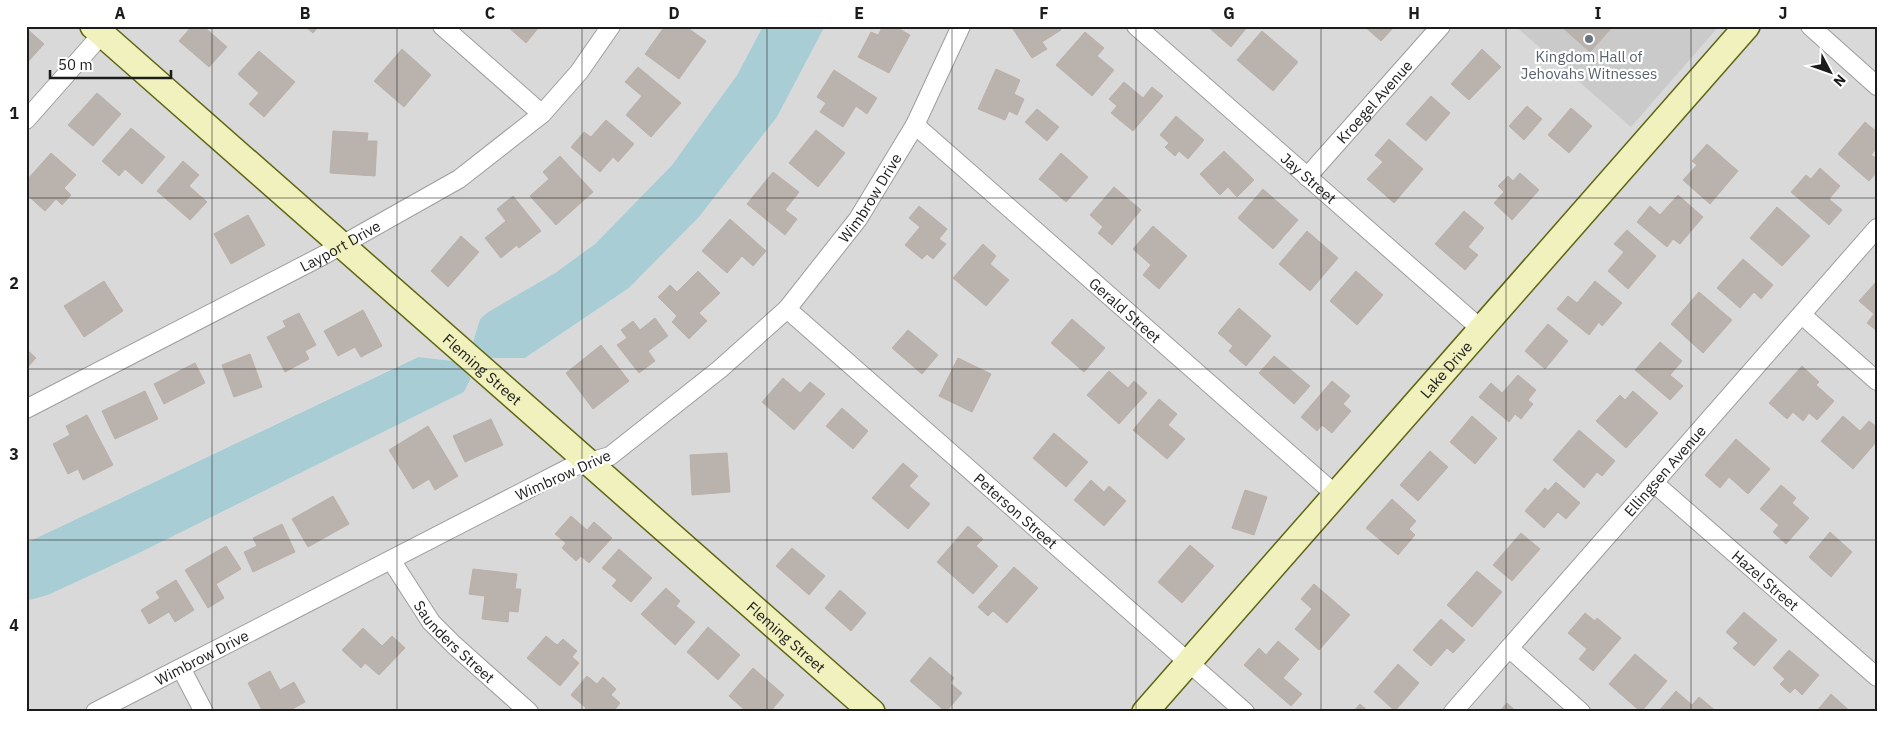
<svg xmlns="http://www.w3.org/2000/svg" width="1903" height="738" font-family="'IBM Plex Sans',sans-serif">
<rect width="100%" height="100%" fill="#ece9e3"/>
<path fill="#dad9da" d="M26,26H763L737,75L672,165L595,244L555,273L488,312L480,319L473,342L454,361L417,357L26,543Z
M825,26H1877V712H26V601L48,595L137,554L464,392L471,378L490,358H525L629,288L699,217L777,117Z"/>
<path fill="#cacaca" d="M1515,26H1719L1631,127Z"/>
<path fill="#a9cdd5" d="M763,26H825L777,117L699,217L629,288L525,358H490L473,342L480,319L488,312L555,273L595,244L672,165L737,75Z
M418,357L454,361L471,378L464,392L137,554L48,595L26,601V543Z"/>
<path fill="#b9b2ad" stroke="#bcb0a8" d="M192,26H203L227,47L209,67L179,41Z
M305,26H319L313,33Z
M507,26H540L526,43Z
M665,26H685L706,41L679,79L645,54Z
M883,26H894L910,35L889,73L858,57L871,32L878,35Z
M1011,26H1059L1061,30L1042,42L1047,49L1032,58Z
M1207,26H1248L1231,47Z
M1364,26H1395L1381,41Z
M1561,26H1613L1590,52Z
M26,28L44,44L26,64Z
M1262,31L1298,62L1273,91L1237,60Z
M1085,32L1104,48L1097,56L1114,70L1092,96L1056,65Z
M402,49L431,75L404,107L374,81Z
M1482,49L1501,67L1469,100L1451,84Z
M259,51L295,82L264,117L249,104L259,93L238,74Z
M638,67L681,103L651,137L626,115L642,96L625,82Z
M996,69L1020,80L1014,94L1024,99L1017,115L1009,111L1005,120L978,109Z
M834,70L877,98L867,114L856,106L843,127L820,112L826,103L817,97Z
M1124,82L1143,98L1152,87L1163,96L1133,131L1111,113L1117,106L1109,99Z
M97,93L121,114L93,146L68,125Z
M1431,96L1450,113L1426,141L1406,124Z
M1527,106L1542,119L1524,140L1509,126Z
M1571,108L1592,126L1569,153L1548,135Z
M1037,109L1059,127L1047,141L1025,122Z
M1176,116L1204,140L1188,159L1179,151L1175,156L1165,147L1169,143L1160,135Z
M606,120L634,144L618,162L613,157L600,172L571,147L584,132L591,137Z
M1865,122L1877,132V148L1871,155L1877,159V172L1869,181L1838,154Z
M131,128L165,157L142,184L125,169L119,176L102,161Z
M816,130L845,153L818,187L789,163Z
M333,131L368,133L367,141H377L375,176L330,173Z
M1389,139L1423,169L1394,203L1367,179L1383,162L1375,155Z
M1707,144L1738,171L1710,204L1683,180L1697,165L1692,161Z
M1224,151L1254,180L1237,197L1228,187L1220,195L1200,174Z
M51,153L76,175L64,188L71,195L62,205L56,199L45,211L26,194V181Z
M1061,153L1088,177L1066,202L1039,179Z
M560,156L593,192L556,225L530,196L549,179L543,172Z
M183,161L199,175L189,186L207,202L190,220L157,191Z
M1820,168L1840,186L1829,199L1842,210L1829,225L1791,192L1806,175L1811,179Z
M773,172L799,192L785,210L797,219L785,235L747,204Z
M1520,173L1539,190L1512,220L1494,203L1504,192L1498,186L1508,176L1513,181Z
M1114,187L1141,210L1112,245L1098,233L1103,227L1090,215Z
M1263,189L1298,220L1273,249L1238,218Z
M1678,195L1703,217L1680,244L1673,239L1667,247L1637,222L1650,206L1660,215Z
M513,196L541,231L519,248L517,245L501,258L485,238L506,221L497,209Z
M919,206L947,229L939,239L946,244L933,259L927,254L922,259L905,245L920,227L909,218Z
M1777,207L1810,236L1782,266L1750,238Z
M1464,211L1484,228L1468,247L1478,255L1465,270L1435,244Z
M248,215L265,245L231,264L214,234Z
M730,219L766,251L753,266L742,256L727,273L702,251Z
M1153,226L1187,256L1159,289L1143,275L1151,265L1133,249Z
M1627,230L1656,256L1628,289L1608,271L1624,252L1614,244Z
M1307,231L1338,258L1310,291L1279,264Z
M461,236L479,252L448,287L431,271Z
M983,244L996,256L990,264L1009,280L986,306L953,278Z
M1743,259L1773,285L1761,299L1754,292L1740,308L1717,288Z
M698,271L720,293L699,313L707,321L689,339L672,322L677,316L658,297L670,285L677,292Z
M1356,271L1383,295L1357,325L1330,301Z
M104,281L123,311L84,337L64,306Z
M1595,281L1622,303L1602,326L1599,322L1589,335L1557,309L1568,296L1577,303Z
M1877,281V331L1867,323L1874,314L1859,301Z
M1699,292L1732,320L1703,353L1671,324Z
M1239,308L1271,336L1246,366L1229,351L1233,346L1218,333Z
M363,310L382,346L361,357L355,347L338,356L324,331Z
M299,313L316,345L305,351L309,359L285,372L267,337L286,327L283,321Z
M655,318L668,336L648,351L655,361L639,373L617,345L627,338L621,330L633,321L640,330Z
M1072,319L1105,348L1084,372L1051,343Z
M1548,324L1568,341L1545,369L1525,351Z
M908,330L938,355L922,374L892,348Z
M1660,342L1682,361L1670,375L1683,386L1670,400L1635,370Z
M601,345L629,381L593,409L566,373Z
M26,349L36,358L26,369Z
M250,354L262,387L234,397L222,365Z
M1274,356L1310,386L1294,404L1259,373Z
M958,358L991,374L972,412L939,396Z
M195,363L205,383L164,404L154,384Z
M1802,366L1819,382L1816,385L1834,401L1817,420L1809,413L1803,421L1793,412L1787,419L1769,403Z
M1109,371L1128,388L1134,381L1147,393L1119,424L1087,395Z
M1518,375L1536,390L1528,400L1533,404L1521,419L1515,414L1509,422L1479,397L1491,383L1502,393Z
M783,378L800,393L810,382L825,394L794,430L762,402Z
M1332,381L1350,396L1343,404L1351,411L1332,433L1322,425L1317,431L1301,417Z
M145,391L158,419L115,439L102,411Z
M1633,391L1658,413L1626,448L1596,421L1620,395L1625,400Z
M1159,399L1177,414L1168,425L1185,439L1167,459L1133,430Z
M842,408L868,431L853,449L826,426Z
M87,415L113,465L83,480L78,469L68,474L53,444L70,435L66,426Z
M1472,416L1497,438L1475,464L1450,442Z
M1843,416L1860,431L1869,421L1877,427V441L1853,469L1821,441Z
M491,419L503,445L465,462L453,436Z
M428,426L458,476L435,490L429,479L413,489L389,450Z
M1579,430L1615,461L1602,476L1597,472L1584,488L1553,460Z
M1054,433L1088,462L1066,487L1033,458Z
M1736,439L1770,469L1748,494L1729,477L1720,488L1705,475Z
M1430,451L1448,467L1418,501L1400,485Z
M727,453L730,492L692,495L690,455Z
M903,463L918,476L909,486L930,504L908,529L872,498Z
M1091,480L1104,492L1109,486L1126,501L1104,526L1074,500Z
M1556,482L1580,503L1566,519L1558,512L1544,528L1525,511L1545,488L1548,491Z
M1781,485L1796,498L1792,503L1809,518L1786,544L1773,532L1779,525L1760,509Z
M1245,490L1267,497L1254,535L1232,528Z
M333,496L349,524L308,547L292,519Z
M1392,499L1416,521L1409,529L1415,535L1398,555L1366,528Z
M571,516L587,530L594,522L612,538L589,563L581,556L576,561L562,548L566,543L555,534Z
M282,524L295,552L253,572L244,552L257,546L253,538Z
M968,526L983,539L976,546L998,566L973,594L937,562Z
M1830,532L1852,552L1831,577L1809,557Z
M1521,533L1540,549L1512,581L1493,565Z
M1190,545L1214,566L1182,603L1158,582Z
M226,546L241,569L216,584L224,598L208,608L185,570Z
M792,548L825,576L809,595L776,566Z
M619,549L652,578L631,602L612,586L617,580L602,568Z
M1014,567L1038,588L1007,623L993,611L988,616L978,607Z
M473,569L517,574L515,589H521L518,612L509,611L508,622L482,619L485,596L469,594Z
M1477,571L1502,592L1472,627L1447,605Z
M176,580L194,610L175,622L169,612L149,624L141,610L160,598L156,592Z
M1314,584L1350,615L1319,650L1295,629L1312,609L1301,599Z
M666,588L680,601L676,606L695,622L675,645L641,614Z
M840,590L866,613L851,631L825,608Z
M1744,612L1777,640L1754,666L1733,648L1738,643L1726,632Z
M1585,613L1595,621L1597,618L1621,638L1593,671L1579,659L1587,649L1568,633Z
M1441,619L1465,640L1453,653L1447,648L1431,666L1413,650Z
M708,627L740,655L718,680L687,652Z
M363,628L382,646L392,636L405,648L379,675L365,663L361,668L342,650Z
M546,636L557,645L563,639L577,651L572,657L579,663L560,686L527,658Z
M1278,641L1299,659L1283,678L1302,694L1291,706L1244,665L1259,648L1266,655Z
M1789,650L1819,675L1802,695L1795,688L1790,693L1780,684L1785,679L1773,668Z
M1635,654L1667,681L1641,712L1609,684Z
M930,657L954,678L950,683L962,693L946,712L910,681Z
M1398,664L1419,683L1395,711L1374,692Z
M753,668L784,695L770,712H747L729,696Z
M270,671L280,690L294,682L305,702L287,712H263L248,683Z
M587,676L597,684L603,677L616,689L611,695L620,703L613,712H582L586,708L571,695Z
M1676,691L1692,705L1699,697L1716,711L1658,712Z
M1831,694L1851,712H1816Z
M1507,703L1517,712H1499Z
M1360,704L1369,712H1353Z"/>
<g fill="none" stroke-linecap="round" stroke-linejoin="round">
<g stroke="#9d9d9d" stroke-width="20">
<g id="street">
<path d="M442,26L542,114"/>
<path id="s1" d="M1136,26L1481,329"/>
<path d="M1810,26L1877,86"/>
<path d="M26,120L102,34"/>
<path id="s2" d="M915,125L1336,495"/>
<path id="s3" d="M1307,177L1441,26"/>
<path id="s4" d="M787,309L1245,712"/>
<path d="M1802,315L1877,381"/>
<path id="s5" d="M26,409L324,255L459,179L542,114L579,72L611,26"/>
<path id="s6" d="M1654,483L1877,677"/>
<path id="s7" d="M391,560L431,622L454,645L529,712"/>
<path d="M1509,648L1581,712"/>
<path d="M181,668L204,712"/>
<path id="s8" d="M95,712L569,468L610,456L720,369L787,309L858,219L915,125L961,26"/>
<path id="s9" d="M1453,712L1877,228"/>
</g>
</g>
<g stroke="#606511" stroke-width="28">
<g id="secondary">
<path id="s10" d="M93,26L872,712"/>
<path id="s11" d="M1145,712L1747,26"/>
</g>
</g>
<use href="#street" stroke="#fff" stroke-width="18"/>
<use href="#secondary" stroke="#f1f1bd" stroke-width="25"/>
</g>
<path fill="none" stroke="#1c1c1c" stroke-width="1" stroke-opacity="0.55" d="M212,26V712M397,26V712M582,26V712M767,26V712M952,26V712M1136,26V712M1321,26V712M1506,26V712M1691,26V712M26,198H1877M26,369H1877M26,540H1877"/>
<circle fill="#6b7280" stroke="#fff" stroke-width="2" cx="1589" cy="39" r="5"/>
<g text-anchor="middle" dominant-baseline="central" stroke-width="4.5" stroke-linejoin="round" paint-order="stroke">
<g font-size="15" fill="#5b616d" stroke="#fff">
<text x="1589" y="56">Kingdom Hall of<tspan x="1589" dy="17">Jehovahs Witnesses</tspan></text>
</g>
<g font-size="15" fill="#1c1c1c" stroke="#fff">
<text stroke="none"><textPath href="#s3" startOffset="101">Kroegel Avenue</textPath></text>
<text stroke="none"><textPath href="#s1" startOffset="230">Jay Street</textPath></text>
<text stroke="none"><textPath href="#s8" startOffset="945">Wimbrow Drive</textPath></text>
<text stroke="none"><textPath href="#s5" startOffset="354">Layport Drive</textPath></text>
<text stroke="none"><textPath href="#s2" startOffset="280">Gerald Street</textPath></text>
<text stroke="none"><textPath href="#s10" startOffset="519">Fleming Street</textPath></text>
<text stroke="none"><textPath href="#s11" startOffset="456">Lake Drive</textPath></text>
<text stroke="none"><textPath href="#s9" startOffset="321">Ellingsen Avenue</textPath></text>
<text transform="translate(563 475) rotate(-24)">Wimbrow Drive</text>
<text stroke="none"><textPath href="#s4" startOffset="305">Peterson Street</textPath></text>
<text stroke="none"><textPath href="#s6" startOffset="148">Hazel Street</textPath></text>
<text stroke="none"><textPath href="#s10" startOffset="924">Fleming Street</textPath></text>
<text stroke="none"><textPath href="#s7" startOffset="104">Saunders Street</textPath></text>
<text stroke="none"><textPath href="#s8" startOffset="120">Wimbrow Drive</textPath></text>
</g>
</g>
<rect width="1903" height="738" fill="none" stroke="#ffffff" stroke-width="55"/>
<g transform="translate(1830 72) rotate(131)" stroke="#ffffff" stroke-width="4" paint-order="stroke">
<path d="M0-4L9 19L0 12L-9 19Z" fill="#1c1c1c"/>
<text y="-8" font-size="14" font-weight="bold" text-anchor="middle" fill="#1c1c1c">N</text>
</g>
<path d="M50 70v8h121v-8" fill="none" stroke="#1c1c1c" stroke-width="2.5"/>
<text x="58" y="70" font-size="15" fill="#1c1c1c" stroke="#ffffff" stroke-width="4" paint-order="stroke">50 m</text>
<rect x="28" y="28" width="1848" height="682" fill="none" stroke="#1c1c1c" stroke-width="2"/>
<g font-size="16" text-anchor="middle" font-weight="bold" fill="#1c1c1c">
<text x="120" y="19">A</text>
<text x="305" y="19">B</text>
<text x="490" y="19">C</text>
<text x="674" y="19">D</text>
<text x="859" y="19">E</text>
<text x="1044" y="19">F</text>
<text x="1229" y="19">G</text>
<text x="1414" y="19">H</text>
<text x="1598" y="19">I</text>
<text x="1783" y="19">J</text>
<text x="14" y="119">1</text>
<text x="14" y="289">2</text>
<text x="14" y="460">3</text>
<text x="14" y="631">4</text>
</g>
</svg>
